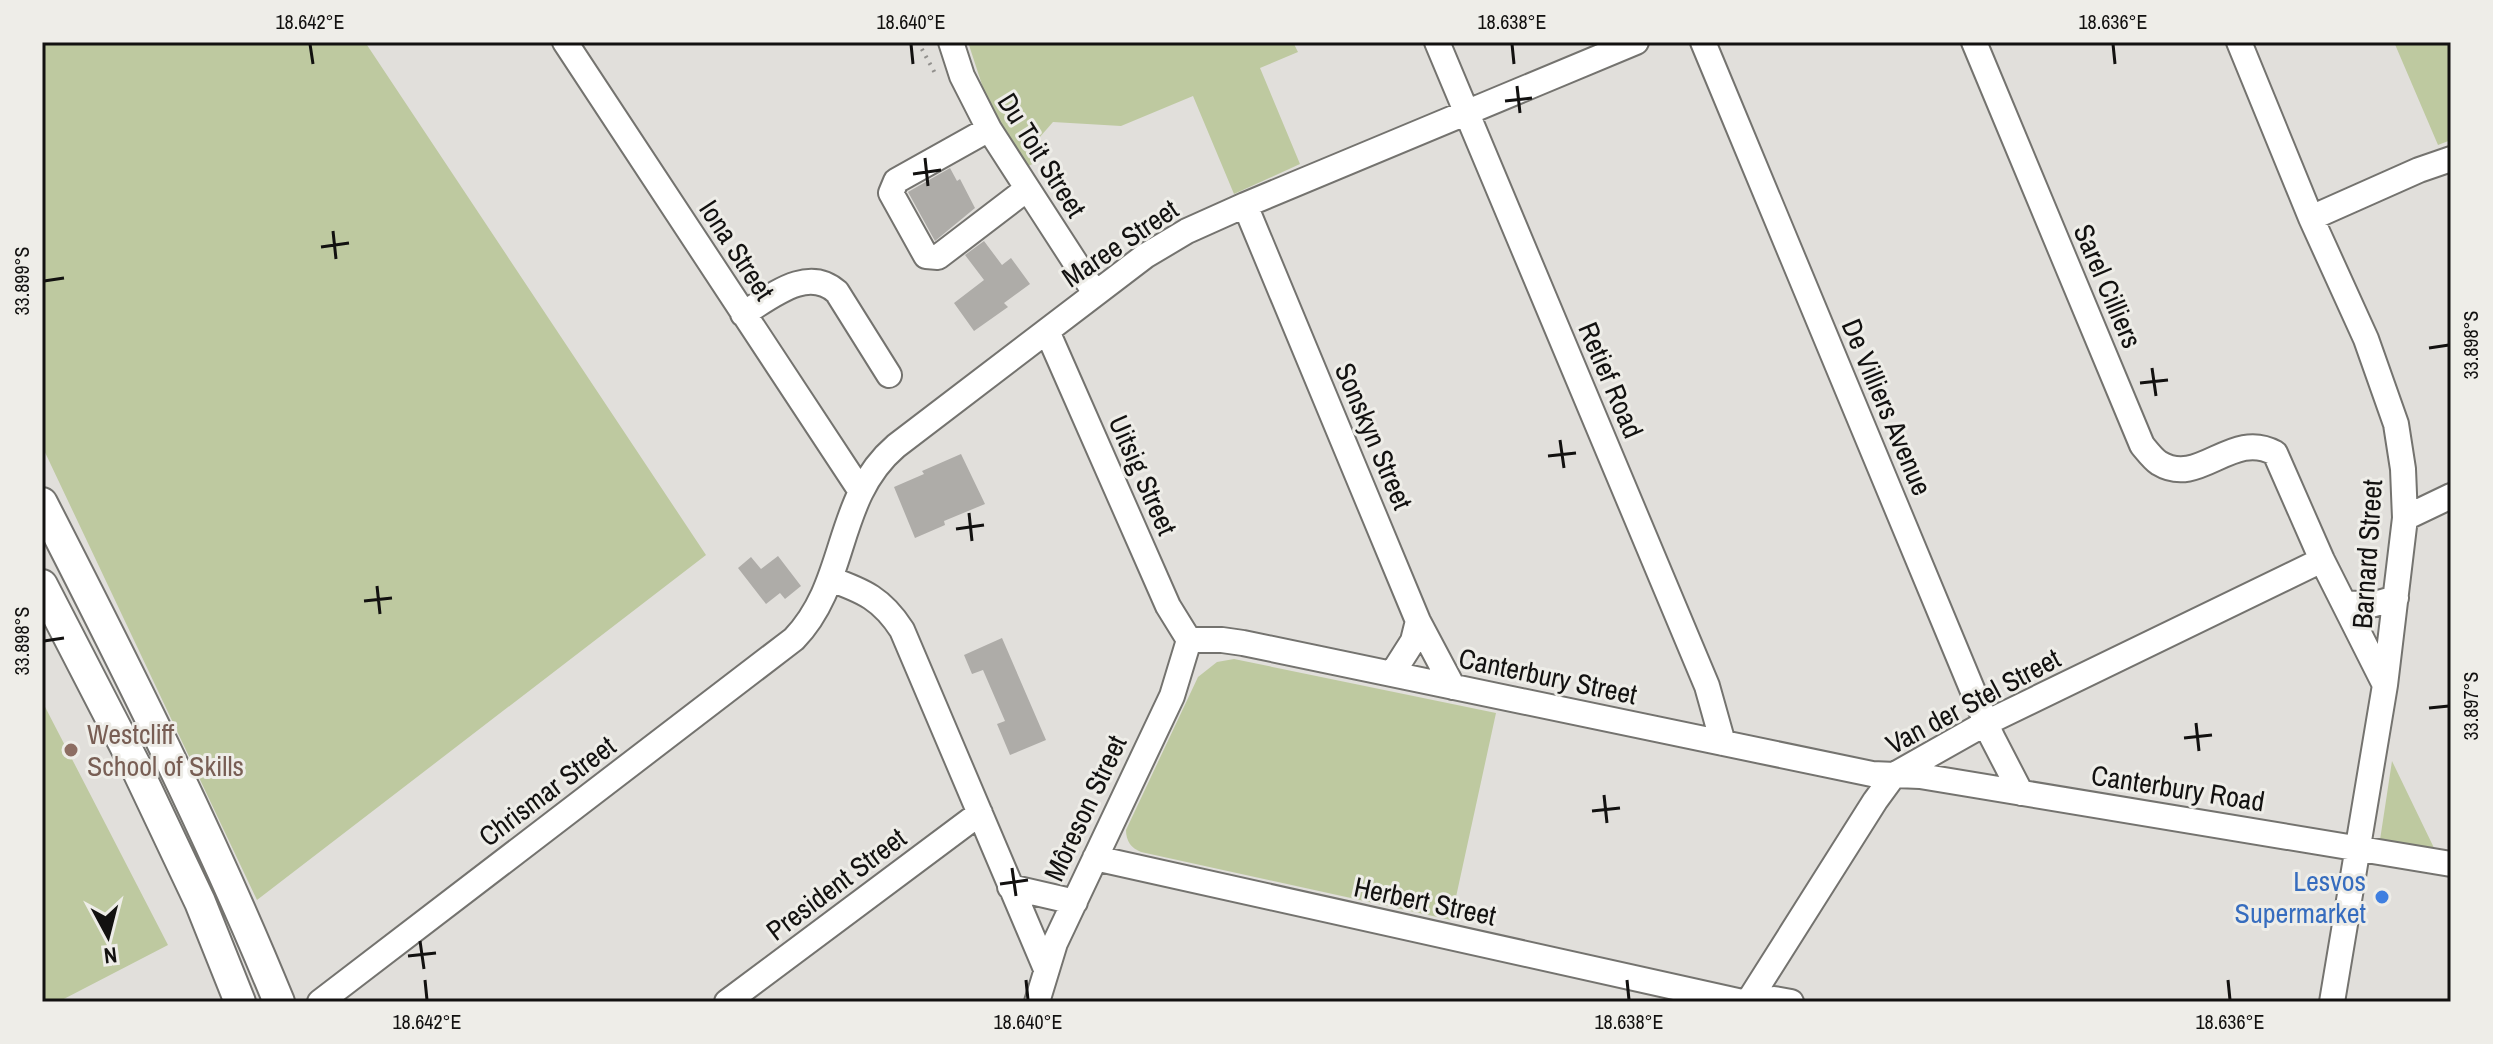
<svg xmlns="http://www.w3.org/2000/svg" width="2493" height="1044" font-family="'Archivo Narrow',sans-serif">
<rect width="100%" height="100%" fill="#e1dfdb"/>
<path fill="#bec9a0" d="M42,42H365L706,555L257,900L42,446Z
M968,42H1293L1298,52L1260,68L1300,164L1234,194L1193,96L1121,126L1053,122L1032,146L1036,162L1025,168L985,94Z
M2394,42H2451V140L2438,145Z
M1234,659L1496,713L1451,920L1141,852C1131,848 1126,841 1126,830L1198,677L1217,662Z
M42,701L168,945L58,1002H42Z
M2392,761L2435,850L2380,840Z"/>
<path fill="#aeaca8" d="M950,168L957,181L960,179L975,208L935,241L908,192Z
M984,241L1002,265L1011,258L1030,284L1004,303L1008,307L974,331L954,303L984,280L965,255Z
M961,454L985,504L944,521L945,525L915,538L894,487L924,474L922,471Z
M778,556L801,586L785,599L780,593L766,604L738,568L751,557L761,569Z
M1002,638L1046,740L1010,755L997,724L1005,721L983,670L972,674L964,655Z"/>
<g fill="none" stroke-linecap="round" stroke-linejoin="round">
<g stroke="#74736f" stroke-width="28">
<path id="minor" d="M565,42L860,490
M951,42L962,76L989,129L1095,293
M1437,42L1707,686L1723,743
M1703,42L1992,737L2021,793
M1974,42L2142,445C2147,451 2153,459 2159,463C2200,488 2231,429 2275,453L2322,560L2385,685
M2239,42L2311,218L2366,339L2396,424L2403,469L2405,518L2385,685L2332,1002
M989,129L896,181L891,193L926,256L938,257L1027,189
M1245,205L1418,621L1453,687
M2311,218L2419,170L2451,159
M743,314C770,298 807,265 837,292L889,375
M1047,331L1168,606L1189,640
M2405,518L2451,496
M830,579C864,591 882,599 902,630L1046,969
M2344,603L2371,605L2396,598
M1189,640H1222L1243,643L1872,774L1920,776L2451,864
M1392,674L1413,641L1418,621
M1095,858L1742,1002
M1010,887L1075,902
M320,1002L794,639C849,582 834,499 896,446L1145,256L1187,231L1245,205L1636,42
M727,1002L980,813
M1037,1002L1055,943L1172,696L1189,640
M1748,1002L1875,801L1894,775L1986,723L2322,560
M1755,1002L1774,999L1791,1002"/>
</g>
<g stroke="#74736f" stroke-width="34">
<path id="major" d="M42,503C126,667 209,831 279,1002
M42,585L136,767L200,902L240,1002"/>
</g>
<path stroke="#92908d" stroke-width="4" stroke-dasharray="2 6" stroke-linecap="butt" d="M918,42L936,75"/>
<use href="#minor" stroke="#fff" stroke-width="24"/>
<use href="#major" stroke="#fff" stroke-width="30"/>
</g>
<path fill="none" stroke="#121110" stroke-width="3" d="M310,44L313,64M911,44L913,64M1512,44L1514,64M2113,44L2115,64M1517,86L1520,113M1505,101L1532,98M925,158L928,186M913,174L941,170M333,231L336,259M321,247L349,243M44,281L64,278M2429,348L2449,345M2152,368L2156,396M2140,383L2168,380M1560,440L1564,468M1548,456L1576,453M969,513L972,541M956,529L984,525M377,586L380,614M364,601L392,598M44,641L64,638M2429,708L2449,706M2196,723L2199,751M2184,738L2212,735M1604,795L1607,823M1592,811L1620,808M1012,868L1016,896M1000,884L1028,880M420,941L424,969M408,956L436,953M425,980L427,1000M1026,980L1028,1000M1627,980L1629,1000M2228,980L2230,1000"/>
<circle fill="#8d6e63" stroke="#eeede8" stroke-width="3" cx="71" cy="750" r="8"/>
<circle fill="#3f7fe0" stroke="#eeede8" stroke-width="3" cx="2382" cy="897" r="8"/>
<g text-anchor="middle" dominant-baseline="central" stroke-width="6" stroke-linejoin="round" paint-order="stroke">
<g font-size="28" fill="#121110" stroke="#eeede8">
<text transform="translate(1042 155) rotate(58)">Du Toit Street</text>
<text transform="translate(1120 243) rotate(-34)">Maree Street</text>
<text transform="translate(737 250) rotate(57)">Iona Street</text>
<text transform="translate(2108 286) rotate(67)">Sarel Cilliers</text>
<text transform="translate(1611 380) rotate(67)">Retief Road</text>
<text transform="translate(1887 407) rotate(67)">De Villiers Avenue</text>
<text transform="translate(1374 436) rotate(67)">Sonskyn Street</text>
<text transform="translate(1143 475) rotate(66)">Uitsig Street</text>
<text transform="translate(2367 554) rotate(-86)">Barnard Street</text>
<text transform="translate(1548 676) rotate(12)">Canterbury Street</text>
<text transform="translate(1973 701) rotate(-28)">Van der Stel Street</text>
<text transform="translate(2178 788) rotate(9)">Canterbury Road</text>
<text transform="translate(547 791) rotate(-37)">Chrismar Street</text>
<text transform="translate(1085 808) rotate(-65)">Môreson Street</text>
<text transform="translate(836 884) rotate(-37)">President Street</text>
<text transform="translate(1425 901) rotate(12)">Herbert Street</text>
</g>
<g font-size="28" fill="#785e54" stroke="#eeede8" text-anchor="start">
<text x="87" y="734">Westcliff<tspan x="87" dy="32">School of Skills</tspan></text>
</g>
<g font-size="28" fill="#366cbe" stroke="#eeede8" text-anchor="end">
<text x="2366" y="881">Lesvos<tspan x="2366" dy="32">Supermarket</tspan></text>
</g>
</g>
<rect width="2493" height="1044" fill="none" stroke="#eeede8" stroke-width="88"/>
<g transform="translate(108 936) rotate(173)" stroke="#eeede8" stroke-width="6" paint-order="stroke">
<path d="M0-6L14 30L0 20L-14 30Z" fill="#121110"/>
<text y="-12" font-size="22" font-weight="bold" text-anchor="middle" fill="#121110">N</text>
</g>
<rect x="44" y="44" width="2405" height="956" fill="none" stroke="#121110" stroke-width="3"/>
<g font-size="20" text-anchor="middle" fill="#121110">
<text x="310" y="29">18.642°E</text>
<text x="911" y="29">18.640°E</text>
<text x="1512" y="29">18.638°E</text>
<text x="2113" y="29">18.636°E</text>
<text transform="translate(22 281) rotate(-90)" y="7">33.899°S</text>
<text transform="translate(2471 345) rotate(-90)" y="7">33.898°S</text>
<text transform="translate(22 641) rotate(-90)" y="7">33.898°S</text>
<text transform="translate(2471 706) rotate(-90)" y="7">33.897°S</text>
<text x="427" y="1029">18.642°E</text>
<text x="1028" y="1029">18.640°E</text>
<text x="1629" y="1029">18.638°E</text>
<text x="2230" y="1029">18.636°E</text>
</g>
</svg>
